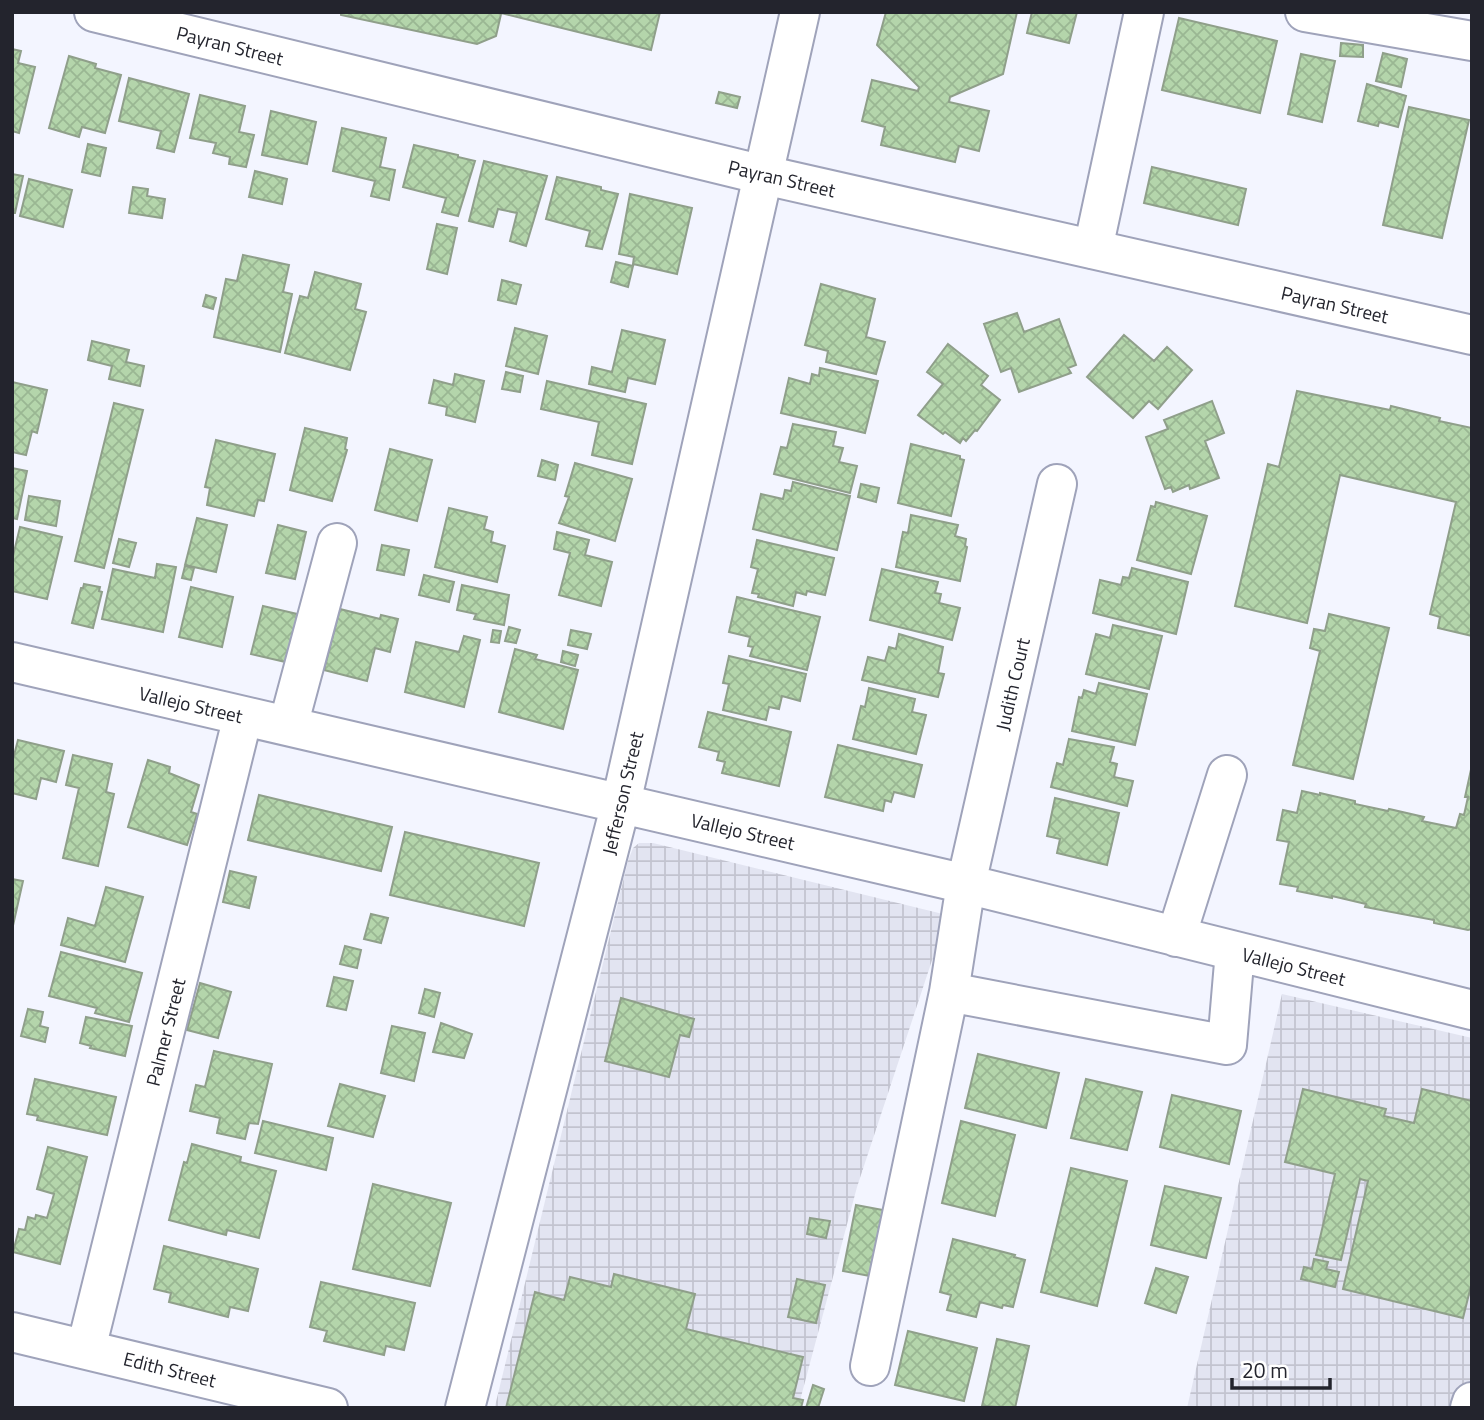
<svg xmlns="http://www.w3.org/2000/svg" width="1484" height="1420" font-family="'Titillium Web',sans-serif">
<defs>
<pattern id="industrial-grid" width="8" height="8" patternUnits="userSpaceOnUse" patternTransform="scale(1.75)"><rect width="8" height="8" fill="#e2e4f1"/><path d="M0 4h8M4 0v8" fill="none" stroke="#c2c3cf"/></pattern>
<pattern id="building-cross-hatch" width="8" height="8" patternUnits="userSpaceOnUse" patternTransform="scale(1.75)"><rect width="8" height="8" fill="#b4d5ab"/><path d="M0 0l8 8M0 8l8-8" fill="none" stroke="#9ab793"/></pattern>
</defs>
<rect width="100%" height="100%" fill="#f3f5ff"/>
<path fill="url(#industrial-grid)" d="M639,843H653L947,915L857,1187L798,1408L495,1406L628,861L633,848Z
M1282,994L1472,1038V1408H1187Z"/>
<path fill="url(#building-cross-hatch)" stroke="#8f9f8a" stroke-width="2" d="M341,12H496L501,14L496,36L477,44L341,15Z
M497,12H660L651,50Z
M886,12H1017L1003,74L950,97L949,102L989,111L979,151L959,146L955,162L881,145L885,127L862,121L872,80L918,91L919,87L877,45Z
M1032,12H1077L1069,43L1027,33Z
M1179,18L1277,41L1260,113L1162,90Z
M1341,43L1363,45V57L1340,56Z
M12,49L21,51L18,63L35,67L19,133L12,131Z
M1383,53L1407,59L1401,87L1376,81Z
M1301,54L1335,61L1322,122L1288,114Z
M69,56L96,64L95,68L121,75L105,133L82,127L79,137L49,128Z
M129,78L189,94L174,152L157,148L161,131L119,121Z
M1367,84L1406,96L1398,127L1379,122L1378,126L1358,121Z
M719,92L740,97L737,108L716,103Z
M200,95L245,106L239,132L254,135L246,167L229,164L230,157L213,153L216,143L190,138Z
M1409,107L1469,120L1442,238L1383,225Z
M271,111L316,122L307,164L262,155Z
M342,128L386,138L380,167L395,170L389,200L371,196L375,181L333,171Z
M88,144L106,148L100,176L82,172Z
M414,145L458,155V157L475,161L458,216L442,212L446,198L403,187Z
M484,161L547,176L526,246L510,241L517,213L498,209L493,227L469,221Z
M1152,167L1246,189L1238,225L1144,203Z
M255,171L287,179L282,204L249,197Z
M12,174L23,176L15,213H12Z
M557,177L601,187V190L618,194L602,249L586,246L590,231L546,219Z
M29,179L72,190L63,227L20,216Z
M133,187L148,189L147,196L165,199L162,218L129,213Z
M630,194L692,208L677,274L633,264L634,257L619,254Z
M437,224L457,228L447,274L427,269Z
M243,255L289,265L283,292L292,294L280,352L214,337L226,279L237,281Z
M616,262L633,266L628,287L611,282Z
M315,272L361,284L355,309L366,312L350,370L285,353L300,296L308,298Z
M502,280L521,285L516,304L498,300Z
M821,284L875,299L866,337L885,342L876,374L826,362L828,351L805,345Z
M206,295L216,298L213,309L203,306Z
M1017,313L1024,332L1059,319L1076,365L1068,368L1071,373L1019,392L1011,368L1001,372L984,324Z
M515,328L547,336L538,374L506,366Z
M622,330L665,340L655,384L628,378L625,392L589,384L592,367L612,372Z
M1124,335L1154,361L1167,347L1192,370L1158,409L1149,401L1133,418L1087,377Z
M92,341L129,350L126,362L144,366L140,386L109,379L112,366L88,360Z
M948,344L988,376L981,385L1000,400L977,431L975,430L966,441L963,438L960,443L945,432L943,434L918,415L943,384L927,372Z
M820,368L878,381L865,433L781,413L789,378L810,384L812,374L819,376Z
M506,372L523,376L520,392L502,389Z
M455,374L484,381L475,422L446,415L447,407L429,403L434,380L453,385Z
M547,381L646,404L632,464L592,455L599,422L541,409Z
M12,382L47,390L37,433L32,431L26,455L12,452Z
M1297,391L1390,410L1391,406L1440,418L1439,421L1472,428V636L1438,628L1440,617L1430,614L1456,502L1340,475L1307,623L1235,606L1268,464L1279,467Z
M1212,401L1224,433L1205,441L1219,478L1190,489L1189,485L1173,492L1171,487L1165,489L1146,437L1168,429L1164,420Z
M114,403L143,410L104,568L75,561Z
M793,424L836,432L833,446L843,448L839,462L857,466L850,493L774,474L781,447L787,448Z
M305,428L347,438L345,449L347,450L332,501L290,490Z
M216,440L275,454L264,501L258,500L254,516L207,505L210,488L205,487Z
M911,444L960,456V459L964,460L951,516L898,503Z
M390,449L432,460L417,521L375,510Z
M542,460L558,465L555,480L538,476Z
M575,463L632,479L615,541L559,523L569,497L565,496Z
M12,468L27,471L17,519L12,518Z
M793,482L850,496L837,550L753,529L761,494L783,499L785,490L791,491Z
M861,484L879,488L876,502L858,497Z
M29,496L60,501L56,526L25,520Z
M1156,502L1207,516L1191,574L1137,560L1151,506L1155,507Z
M449,508L487,517L484,529L493,532L491,542L505,546L497,582L435,567Z
M911,515L958,525L955,536L966,539L965,546L967,547L960,581L896,567L903,532L908,533Z
M197,518L227,525L216,572L185,565Z
M278,525L306,532L295,579L266,573Z
M20,527L62,537L47,599L12,591V560Z
M557,532L589,540L585,555L612,562L601,606L559,595L570,553L554,549Z
M119,539L136,543L129,567L113,563Z
M757,540L834,558L825,595L807,591L806,595L796,592L793,606L758,597L759,594L752,593L758,569L751,567Z
M382,545L409,550L404,575L377,570Z
M157,564L176,567L163,632L102,619L113,569L155,578Z
M185,566L194,568L191,580L182,578Z
M1132,568L1188,582L1176,634L1093,613L1100,580L1121,585L1123,577L1129,578Z
M882,569L938,582L935,593L941,594L939,603L960,608L952,640L870,620Z
M424,575L454,582L449,602L419,595Z
M84,584L100,587L99,591L102,592L93,628L72,623L81,588H83Z
M462,585L509,595L504,625L474,619L476,614L457,610Z
M191,587L233,597L222,647L179,637Z
M737,597L820,617L807,670L750,656L753,647L748,646L750,637L729,632Z
M263,606L306,616L294,664L251,654Z
M340,609L380,619L381,615L398,619L390,652L375,648L367,681L324,670Z
M1329,614L1389,628L1353,779L1293,765L1320,651L1310,648L1314,629L1325,631Z
M1113,625L1162,636L1149,689L1086,674L1096,634L1110,638Z
M509,627L520,630L516,643L505,641Z
M493,630L501,631L499,643L491,642Z
M571,630L591,634L587,649L568,645Z
M899,634L943,647L938,673L944,674L938,697L862,680L868,657L885,661L889,647L896,649Z
M464,636L480,640L464,707L405,692L416,642L459,652Z
M515,649L537,655L535,659L578,670L563,729L499,712Z
M563,651L578,655L575,666L561,662Z
M729,656L806,674L800,701L782,696L779,709L769,707L766,720L723,710L729,684L723,683Z
M1099,683L1147,694L1135,745L1072,731L1079,697L1082,698L1084,690L1096,694Z
M869,688L915,699L912,712L926,715L916,754L853,739L861,706L865,707Z
M708,712L791,732L779,786L722,773L725,762L717,760L719,752L699,747Z
M1069,739L1114,747L1110,762L1117,764L1114,777L1133,781L1127,806L1051,787L1057,763L1063,765Z
M18,740L64,751L56,782L41,778L36,799L12,793V763Z
M838,745L922,765L914,797L894,792L891,802L885,800L883,811L825,797Z
M73,755L112,764L106,792L114,794L98,866L63,858L79,788L66,785Z
M148,760L170,767L169,773L199,785L191,812L197,814L187,845L128,827Z
M1472,765V929L1468,930L1434,923V920L1365,907L1366,904L1332,896V898L1297,891L1298,887L1280,884L1289,842L1277,840L1283,810L1297,813L1302,791L1320,795V793L1355,801V804L1388,811L1389,809L1424,817L1422,821L1456,828L1460,814L1464,815L1468,797H1465Z
M259,795L392,827L381,871L248,840Z
M1055,798L1119,813L1107,865L1057,853L1060,839L1047,836Z
M405,832L539,863L524,926L390,895Z
M230,871L256,877L249,908L223,902Z
M12,879L23,881L12,930Z
M106,887L143,897L125,962L61,945L68,918L95,926Z
M371,914L388,918L381,943L364,939Z
M345,946L361,950L357,968L340,964Z
M61,952L142,973L129,1022L95,1013L97,1008L49,996Z
M334,977L353,981L346,1010L327,1006Z
M200,983L231,992L218,1038L187,1030Z
M425,989L440,993L434,1017L419,1013Z
M621,998L694,1019L689,1037L680,1035L669,1077L605,1061Z
M28,1009L43,1012L40,1026L48,1028L45,1042L21,1036Z
M86,1017L132,1026L125,1056L90,1048L91,1046L80,1043Z
M441,1023L472,1034L464,1058L433,1052Z
M392,1026L425,1033L414,1081L381,1073Z
M214,1051L272,1064L258,1124L249,1123L245,1139L217,1133L220,1118L190,1111L196,1085L205,1087Z
M978,1054L1059,1073L1046,1128L965,1108Z
M35,1079L116,1097L107,1135L37,1120L38,1116L27,1114Z
M1086,1079L1142,1092L1127,1150L1071,1138Z
M340,1084L385,1096L373,1137L328,1126Z
M1303,1089L1386,1109L1384,1116L1414,1123L1422,1089L1472,1101V1282L1463,1318L1343,1289L1368,1181L1360,1179L1341,1260L1316,1255L1335,1174L1285,1162Z
M1172,1095L1241,1111L1229,1164L1160,1147Z
M263,1121L333,1138L326,1170L255,1153Z
M961,1121L1015,1135L995,1216L942,1203Z
M192,1144L241,1157L240,1162L276,1171L259,1238L227,1230L226,1235L169,1220L184,1162L187,1163Z
M48,1147L87,1157L60,1264L13,1252L19,1229L25,1230L28,1217L35,1219L36,1215L47,1218L54,1194L37,1189Z
M1071,1168L1127,1181L1097,1306L1041,1292Z
M373,1184L451,1203L430,1286L353,1269Z
M1165,1186L1221,1198L1206,1258L1151,1245Z
M856,1205L899,1213L886,1279L843,1271Z
M810,1218L830,1221L826,1238L807,1234Z
M953,1239L1015,1255L1014,1257L1025,1260L1013,1307L1003,1305L1002,1308L980,1302L976,1317L947,1310L951,1295L940,1292Z
M164,1246L258,1269L248,1311L230,1307L228,1317L169,1302L171,1293L154,1289Z
M1314,1259L1328,1262L1326,1269L1339,1272L1335,1287L1301,1279L1304,1267L1312,1269Z
M1156,1268L1188,1277L1176,1313L1145,1303Z
M614,1274L695,1294L686,1329L803,1357L793,1398L803,1400L801,1408H506L535,1292L564,1300L570,1277L611,1287Z
M797,1279L825,1285L816,1323L788,1317Z
M321,1282L415,1303L404,1350L386,1346L384,1355L324,1341L327,1331L310,1327Z
M908,1331L977,1348L964,1401L895,1385Z
M997,1339L1029,1346L1015,1408L982,1406Z
M813,1385L824,1389L818,1408H806Z"/>
<g fill="none" stroke-linecap="round" stroke-linejoin="round">
<g stroke="#9fa3ba" stroke-width="42">
<path id="minor" d="M1305,12L1472,41
M1093,249L1144,12
M12,662L966,884L1472,1010
M288,726L337,543
M1176,937L1227,775
M949,992L966,884L1057,484
M12,1332L328,1408
M86,1349L243,716
M870,1366L949,992L1227,1045L1235,951
M465,1408L621,803L800,12
M1470,1408L1472,1402"/>
</g>
<g stroke="#9fa3ba" stroke-width="42">
<path id="major" d="M94,12L764,175L1472,335"/>
</g>
<use href="#minor" stroke="#fff" stroke-width="38"/>
<use href="#major" stroke="#fff" stroke-width="38"/>
</g>
<g text-anchor="middle" dominant-baseline="central" stroke-width="7" stroke-linejoin="round" paint-order="stroke">
<g font-size="19" fill="#23242d" stroke="#fff">
<text transform="translate(230 45) rotate(14)">Payran Street</text>
<text transform="translate(782 178) rotate(13)">Payran Street</text>
<text transform="translate(1335 304) rotate(13)">Payran Street</text>
<text transform="translate(1012 684) rotate(-77)">Judith Court</text>
<text transform="translate(191 704) rotate(13)">Vallejo Street</text>
<text transform="translate(622 793) rotate(-77)">Jefferson Street</text>
<text transform="translate(743 831) rotate(13)">Vallejo Street</text>
<text transform="translate(1294 966) rotate(14)">Vallejo Street</text>
<text transform="translate(165 1032) rotate(-76)">Palmer Street</text>
<text transform="translate(170 1369) rotate(14)">Edith Street</text>
</g>
</g>
<rect width="1484" height="1420" fill="none" stroke="#23242d" stroke-width="28"/>
<path d="M1232 1378v10h98v-10" fill="none" stroke="#23242d" stroke-width="3.5"/>
<text x="1242" y="1378" font-size="21" fill="#23242d" stroke="#ffffff" stroke-width="5" paint-order="stroke">20 m</text>
</svg>
